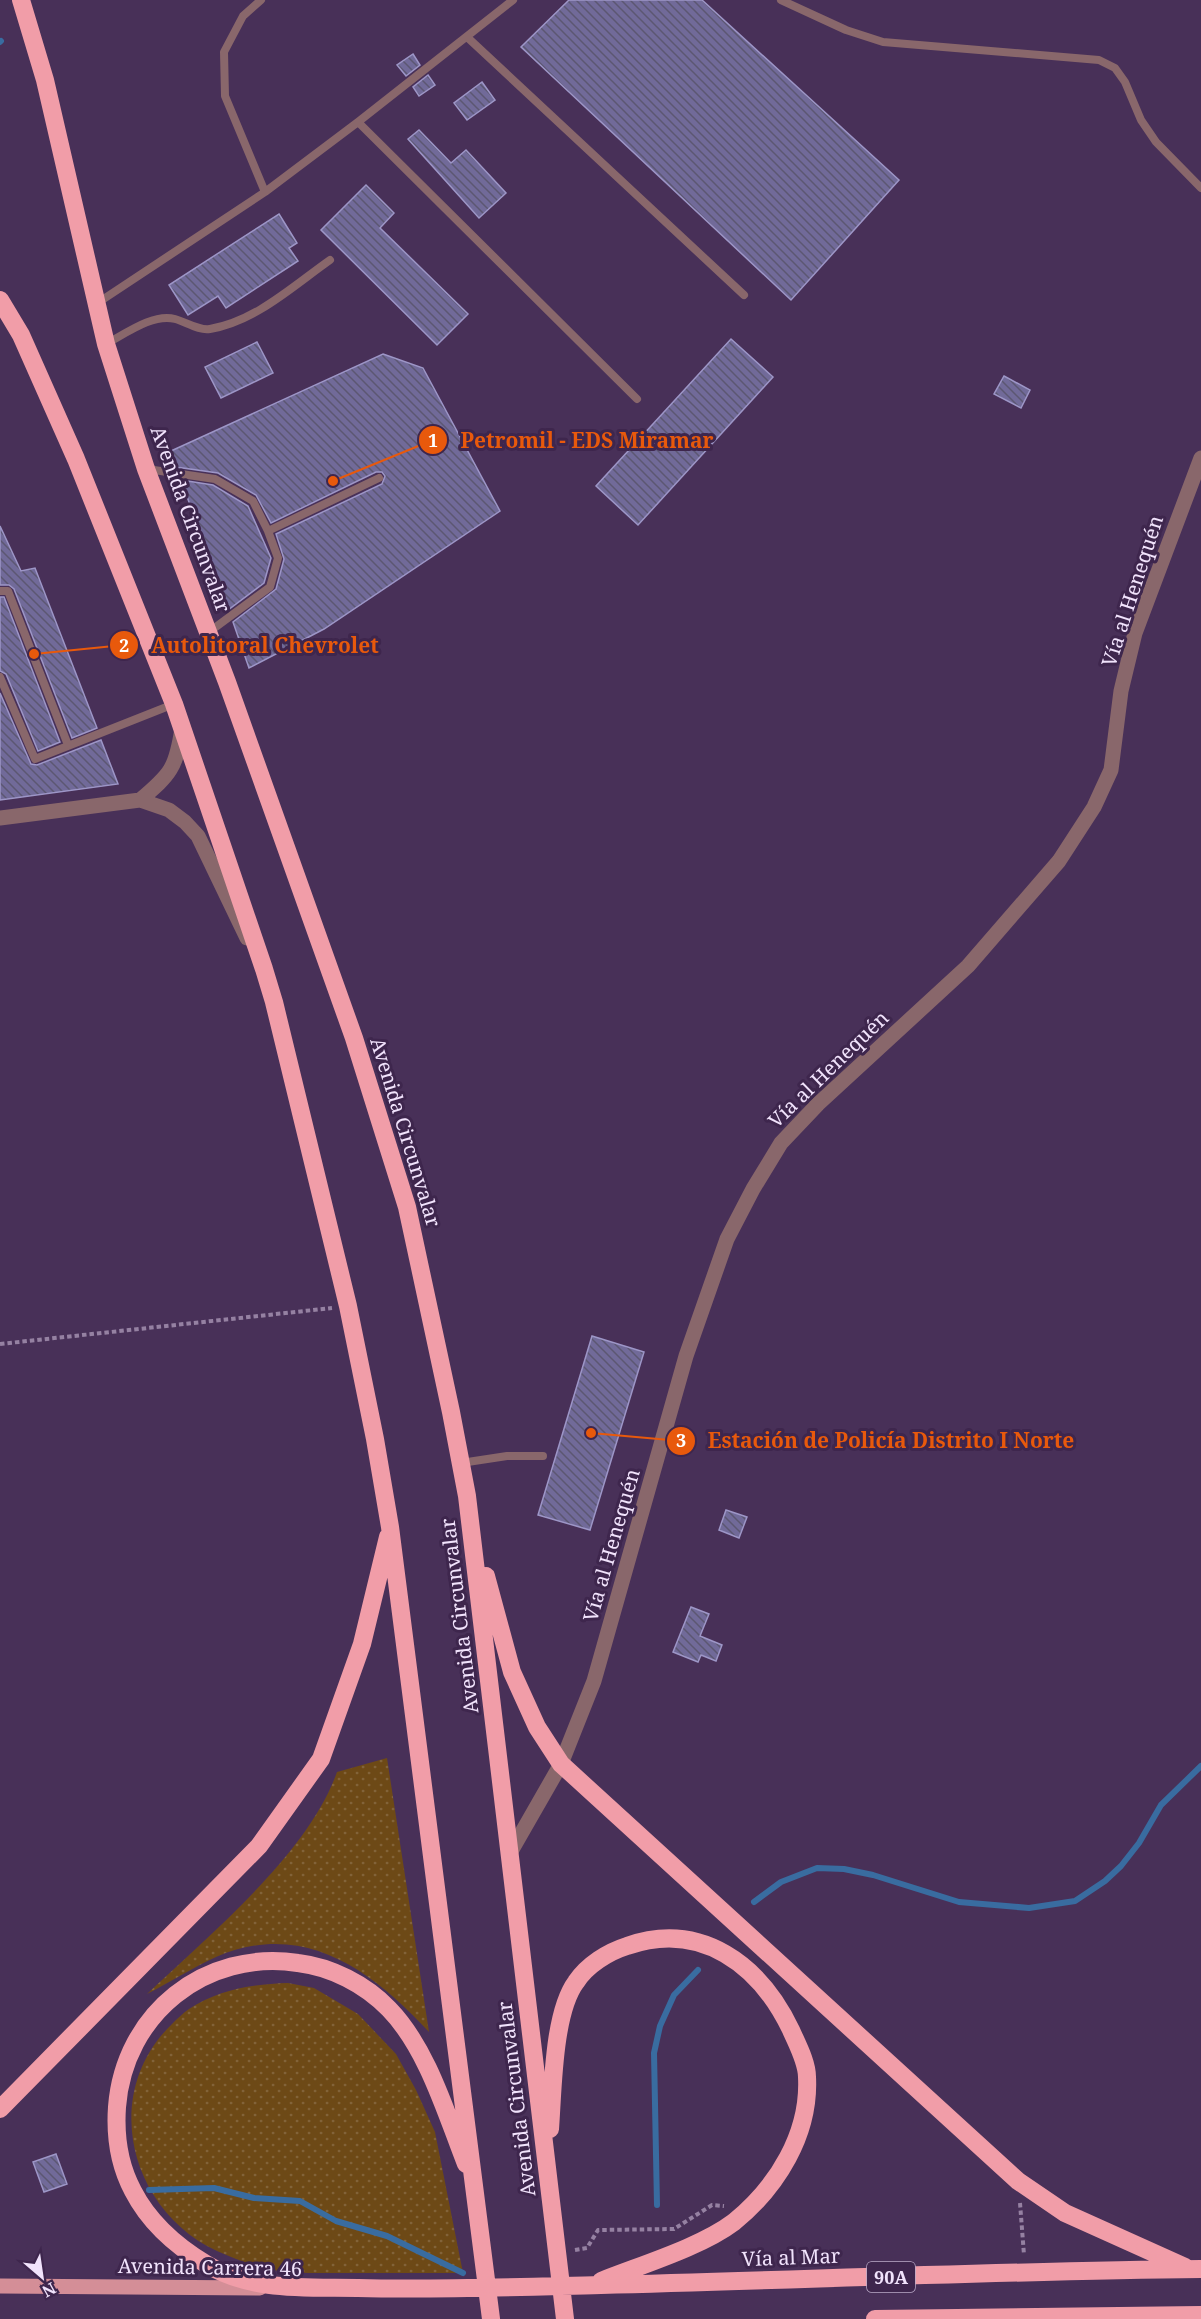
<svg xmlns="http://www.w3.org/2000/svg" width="1201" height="2319" font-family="'Noto Serif',serif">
<defs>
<pattern id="grass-dots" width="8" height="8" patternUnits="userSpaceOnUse" patternTransform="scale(1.5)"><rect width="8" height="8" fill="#6d4916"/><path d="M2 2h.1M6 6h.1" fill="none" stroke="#826339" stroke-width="1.8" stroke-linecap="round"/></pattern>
<pattern id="building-back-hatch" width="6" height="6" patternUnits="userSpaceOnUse" patternTransform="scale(1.5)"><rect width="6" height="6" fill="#716a99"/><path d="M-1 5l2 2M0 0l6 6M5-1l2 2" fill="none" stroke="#5c5772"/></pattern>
</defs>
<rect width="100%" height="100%" fill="#483058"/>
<path fill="url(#grass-dots)" d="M387,1758L429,2032C372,1970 303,1919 216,1957C192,1968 170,1982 147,1994C210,1934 308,1854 337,1772Z
M288,1983L314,1988L358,2014L396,2054L416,2090L435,2132L463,2273C424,2273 385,2273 345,2273C320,2273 293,2274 268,2269C251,2265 233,2258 217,2251C129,2210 100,2093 172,2024C177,2019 183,2013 189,2009C219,1989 254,1984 288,1983Z"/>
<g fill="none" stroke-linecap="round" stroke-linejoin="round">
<path stroke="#396ca0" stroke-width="6" d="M0,42L1,41
M754,1902L781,1882L817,1868L844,1869L873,1875L959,1902L1029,1908L1075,1901L1105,1881L1121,1866L1139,1843L1161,1805L1201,1766
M149,2190L214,2188L254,2198L300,2201L336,2221L387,2236L463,2273
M657,2205L654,2053L660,2026L674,1995L698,1970"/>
</g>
<path fill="url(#building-back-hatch)" stroke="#9d96c7" stroke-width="1.5" d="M569,0H702L899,180L791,300L521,47Z
M413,54L420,65L406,76L397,65Z
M428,75L435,85L419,96L413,87Z
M482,82L495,100L467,120L454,103Z
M419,130L451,163L466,150L506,193L479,218L408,139Z
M366,185L394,213L380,228L468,314L437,345L321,230Z
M279,214L297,243L289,248L298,261L226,308L218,296L188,315L169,285Z
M731,339L773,377L638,525L596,486Z
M257,342L273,373L221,398L205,367Z
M383,354L423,368L500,511L324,629L249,668L233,622L276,589L284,559L276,534L382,484L385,476L382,472H376L271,523L256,495L218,473L176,467L171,451Z
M1004,376L1030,390L1021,408L994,394Z
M181,480L213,485L248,506L271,558L264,583L228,610Z
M0,526L21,571L35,568L97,728L72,738L14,589L9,585H0Z
M0,597H4L60,742L38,751L6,674L0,671Z
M0,693L31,764L37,765L101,740L118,784L0,800Z
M592,1336L644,1352L590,1530L538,1515Z
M726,1510L747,1517L739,1538L719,1530Z
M691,1607L709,1614L700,1636L722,1645L716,1661L701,1655L698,1662L673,1652Z
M56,2154L67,2184L44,2192L33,2162Z"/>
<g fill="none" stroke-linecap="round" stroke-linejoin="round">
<path stroke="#9581a2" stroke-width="4" stroke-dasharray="4.5 3" stroke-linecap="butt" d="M0,1344L332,1308
M1020,2203L1024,2255
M575,2250L587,2248L598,2230L674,2229L712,2205L724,2206"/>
<path stroke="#89676b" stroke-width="8" d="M261,0L243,16L224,52L225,96L265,192
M781,0L846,30L883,42L1099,60L1115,68L1125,82L1141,120L1156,142L1201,188
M467,37L744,295
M358,122L637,399
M96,304L265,192L358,122L513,0
M106,344C125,334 153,313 175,319C186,322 199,331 210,329C256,321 293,286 330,260
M147,469L215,479L253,501L268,531L278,558L270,587L209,632
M268,531L379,478
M0,591H8L68,745
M0,677L35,759L174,704
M461,1463L507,1456H543"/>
<path stroke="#89676b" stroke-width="15" d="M140,800C171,774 176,768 182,728
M0,818L140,800L169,810L185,822L198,836L247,938
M510,1853L561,1764L594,1681L686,1356L727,1239L753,1189L781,1143L818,1104L968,966L1059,861L1094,807L1111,770L1121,691L1135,633L1201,458"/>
<path stroke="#d48e97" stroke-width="15" d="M0,2286L260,2288"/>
<path stroke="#f19da8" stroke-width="18" d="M21,0L45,80L106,344L146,469L227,682L354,1038L407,1207L451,1412L467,1496L565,2319
M0,300L21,335L76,459L174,704L264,969L274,1002L348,1306L375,1439L390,1527L491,2319
M486,1576L512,1672L537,1727L561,1764L1018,2181L1065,2213L1185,2267
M0,2109L259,1846L321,1759L362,1644L388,1537
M550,2129C553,2090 553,2013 576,1982C587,1965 608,1952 627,1946C701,1920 760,1965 791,2030C797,2044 807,2062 807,2077C810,2134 777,2187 734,2222C701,2247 641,2265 601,2281
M466,2164C446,2113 427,2048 389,2009C365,1984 331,1967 298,1963C205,1949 124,2014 117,2107C115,2136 119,2165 133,2191C149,2222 176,2246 206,2264C252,2292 307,2287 358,2288C439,2290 520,2287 601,2285C801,2280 1001,2271 1201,2269
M875,2319L1201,2315"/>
</g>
<g text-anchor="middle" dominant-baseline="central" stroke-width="6" stroke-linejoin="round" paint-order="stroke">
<rect fill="#3e264d" stroke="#bbaac8" stroke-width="1.5" x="867" y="2262" width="48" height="30" rx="4.5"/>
<g font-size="18" font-weight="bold" fill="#f1e3fc">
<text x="891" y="2277">90A</text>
</g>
<g font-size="20" fill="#f1e3fc" stroke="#3e264d">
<text transform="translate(191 519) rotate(70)">Avenida Circunvalar</text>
<text transform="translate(1132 591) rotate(-72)">Vía al Henequén</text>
<text transform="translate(828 1069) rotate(-44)">Vía al Henequén</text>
<text transform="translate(406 1132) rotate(73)">Avenida Circunvalar</text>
<text transform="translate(611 1545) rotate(-74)">Vía al Henequén</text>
<text transform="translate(459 1616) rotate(-97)">Avenida Circunvalar</text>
<text transform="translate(516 2099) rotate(-97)">Avenida Circunvalar</text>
<text transform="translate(791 2257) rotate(-2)">Vía al Mar</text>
<text transform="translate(210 2267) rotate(1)">Avenida Carrera 46</text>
</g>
</g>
<path fill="none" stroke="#e8590c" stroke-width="2" d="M333 481L433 440M34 654L124 645M591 1433L681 1441"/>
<g fill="#e8590c" stroke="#3e264d" stroke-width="2">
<circle cx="333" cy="481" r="6"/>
<circle cx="34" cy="654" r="6"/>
<circle cx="591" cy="1433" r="6"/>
<circle cx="433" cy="440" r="15"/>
<circle cx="124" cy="645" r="15"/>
<circle cx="681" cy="1441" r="15"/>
</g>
<g font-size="18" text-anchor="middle" font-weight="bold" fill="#fff">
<text x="433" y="447">1</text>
<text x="124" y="652">2</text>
<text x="681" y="1447">3</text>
</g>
<g font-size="21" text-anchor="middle" font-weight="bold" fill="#e8590c" stroke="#3e264d" stroke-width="6" stroke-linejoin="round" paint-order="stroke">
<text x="587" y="448">Petromil - EDS Miramar</text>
<text x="265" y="653">Autolitoral Chevrolet</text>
<text x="891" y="1448">Estación de Policía Distrito I Norte</text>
</g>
<g transform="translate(42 2277) rotate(151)" stroke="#3e264d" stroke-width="4.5" paint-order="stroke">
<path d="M0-4.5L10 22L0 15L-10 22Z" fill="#f1e3fc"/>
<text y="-9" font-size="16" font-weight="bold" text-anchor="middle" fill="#f1e3fc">N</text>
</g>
</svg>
